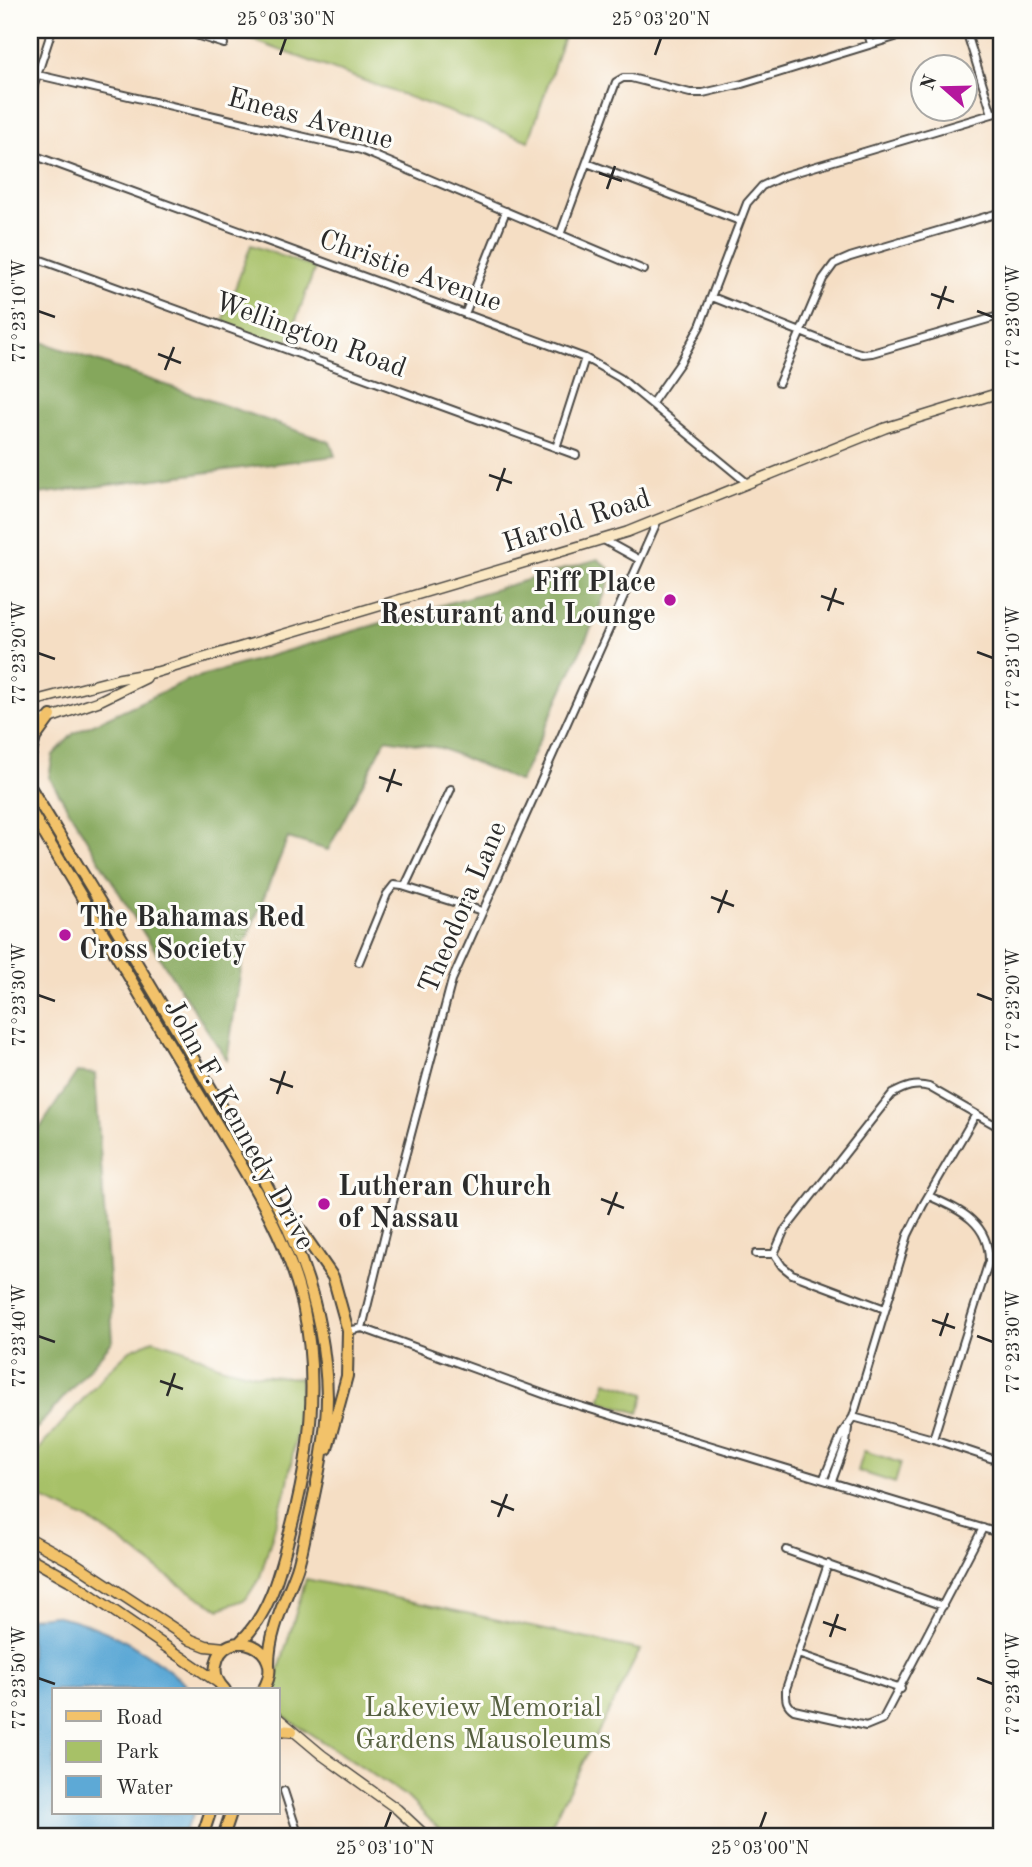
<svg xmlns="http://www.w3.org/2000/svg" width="1032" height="1867" font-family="'Old Standard TT',serif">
<rect width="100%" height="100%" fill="#fdfcf7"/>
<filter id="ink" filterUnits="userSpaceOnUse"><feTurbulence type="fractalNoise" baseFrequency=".0143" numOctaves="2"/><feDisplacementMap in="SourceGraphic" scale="14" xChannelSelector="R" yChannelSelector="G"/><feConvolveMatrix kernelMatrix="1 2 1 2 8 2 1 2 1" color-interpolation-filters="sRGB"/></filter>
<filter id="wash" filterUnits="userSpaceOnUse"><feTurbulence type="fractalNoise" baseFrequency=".00686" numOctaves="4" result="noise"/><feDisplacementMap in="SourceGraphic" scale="28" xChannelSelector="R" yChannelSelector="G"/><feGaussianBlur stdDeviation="1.57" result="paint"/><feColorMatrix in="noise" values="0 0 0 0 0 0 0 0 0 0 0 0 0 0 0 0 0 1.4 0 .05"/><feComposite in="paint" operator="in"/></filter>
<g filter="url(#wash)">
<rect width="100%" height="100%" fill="#f5dec4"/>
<path fill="#a7c167" stroke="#697649" stroke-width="2" d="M225,30H566L529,141Z
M251,245L315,268L286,347L222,324Z
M153,1340L183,1349L220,1366L256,1375L300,1378L301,1406L288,1482L260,1577L246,1599L220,1609C174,1586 138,1551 95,1524C75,1512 54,1504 32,1495L31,1458L108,1371L130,1350Z
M606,1381L645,1394L639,1413L600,1401Z
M864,1451L901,1463L895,1483L858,1471Z
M306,1579L640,1650L545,1837H447L407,1797L280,1714L278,1690H273Z"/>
<path fill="#85a75c" stroke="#586944" stroke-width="2" d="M30,338L330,442L335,456L30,495Z
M598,559L613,572L593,624L520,782L441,748L386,739L328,850L288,838L245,943L227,1060L143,932L49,777L53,755L74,733L188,680Z
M77,1072L95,1074L113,1341L30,1436V1143Z"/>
<path fill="#5da9d6" stroke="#446a80" stroke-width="2" d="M53,1615C104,1624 154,1654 192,1690H54V1813H194L181,1837H30V1618Z"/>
</g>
<g filter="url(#ink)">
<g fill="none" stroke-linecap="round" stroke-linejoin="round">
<g stroke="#494642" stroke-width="10">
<path id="street" d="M180,30L224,44
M867,30L871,44
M966,30L992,114
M38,75L361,150L644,270
M30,97L52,30
M30,154L585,358L620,378L746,482
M587,163L740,221
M560,235L616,82L623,78H631L690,93H703L742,84L918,30
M30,256L576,455
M712,297L836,346L863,354L872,353L1002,315
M465,314L506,211
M779,383L823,279L834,264L850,257L1002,212
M652,403L680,363L700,326L747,203L762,186L783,176L1002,111
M556,448L585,358
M602,539L640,560
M405,886L451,789
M359,962L387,894L394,885L402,886L482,911
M929,1196C960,1210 989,1222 989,1261L933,1439
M756,1254H774
M885,1309L792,1274L782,1266L774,1254L784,1231L892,1094C905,1087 915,1083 929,1087L1002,1129
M362,1328L390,1213L452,980L657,522
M348,1331L362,1328L557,1399L1002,1534
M853,1417L933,1439L1002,1462
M824,1478L843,1432L853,1417L908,1235L923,1205L976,1114
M832,1481L846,1443L848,1428
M995,1532L1002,1511
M786,1550L943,1606
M828,1564L786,1689C786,1698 785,1704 794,1710L866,1726L883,1719L983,1528
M798,1654L901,1689
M284,1791L299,1837"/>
</g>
<g stroke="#494642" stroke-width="12">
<path id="secondary" d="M30,702L118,679L157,672L627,532L885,428L1002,392
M30,725L99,701L146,678
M278,1718L322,1755L397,1809L427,1837"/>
</g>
<g stroke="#494642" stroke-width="13">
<path id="primary" d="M30,1539L74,1563L191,1640L206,1646L225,1648
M30,1558L69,1580L219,1683"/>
</g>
<g stroke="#494642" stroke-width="14">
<path id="highway" d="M30,756L35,738L51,716
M30,787C86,879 142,970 196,1063C260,1173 325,1264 327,1397C327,1439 317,1482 308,1523C304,1538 302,1554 297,1569C286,1600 269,1630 269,1664
M30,810C88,909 148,1007 206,1106C243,1169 286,1232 303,1305C319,1378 311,1453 292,1524C281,1566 272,1613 239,1643
M286,1209L333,1277L348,1331L347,1376L327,1449
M225,1690C218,1683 214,1675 216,1665C223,1623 290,1646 263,1690
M278,1730L292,1731
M202,1837L210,1813
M223,1837L231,1813"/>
</g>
<use href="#street" stroke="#fff" stroke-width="6"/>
<use href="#secondary" stroke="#fae7c3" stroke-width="9"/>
<use href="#primary" stroke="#f2c26a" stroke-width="10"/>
<use href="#highway" stroke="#f2c26a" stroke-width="10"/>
</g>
</g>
<path fill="none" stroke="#2b2b2b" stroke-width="2.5" d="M280,55L286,38M655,55L661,38M599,173L622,181M607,189L615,166M931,294L954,302M938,309L946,286M38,311L55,317M977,311L993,317M158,354L181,363M165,370L174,347M489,475L512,483M497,491L505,468M821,596L844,604M828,611L836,588M977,652L993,658M38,653L55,659M379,777L402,785M387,792L395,769M711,897L734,906M718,913L727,890M977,994L993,1000M38,995L55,1001M270,1079L293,1087M277,1094L285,1071M601,1199L624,1208M608,1215L617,1192M932,1320L955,1328M38,1336L55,1342M940,1336L948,1313M977,1336L993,1342M160,1381L183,1389M167,1396L175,1373M491,1501L514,1510M498,1517L507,1494M823,1622L846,1630M830,1637L838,1614M38,1678L55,1684M977,1678L993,1684M385,1828L391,1812M760,1828L766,1812"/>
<g fill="#b5179e" stroke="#fdfcf7" stroke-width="2.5">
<circle cx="670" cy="600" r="7"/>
<circle cx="65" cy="935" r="7"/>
<circle cx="324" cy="1204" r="7"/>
</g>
<g text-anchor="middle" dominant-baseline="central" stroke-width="6" stroke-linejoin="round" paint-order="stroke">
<g font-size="28" fill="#2b2b2b" stroke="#fdfcf7">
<text transform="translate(310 120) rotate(15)">Eneas Avenue</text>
<text transform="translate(410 272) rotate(20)">Christie Avenue</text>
<text transform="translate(310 336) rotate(20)">Wellington Road</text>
<text transform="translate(577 522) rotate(-18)">Harold Road</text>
<text transform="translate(464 908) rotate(-67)">Theodora Lane</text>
<text transform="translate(238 1125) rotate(61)">John F. Kennedy Drive</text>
</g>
<g font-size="28" font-weight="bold" fill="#2b2b2b" stroke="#fdfcf7" text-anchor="start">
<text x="656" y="584" text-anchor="end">Fiff Place<tspan x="656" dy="32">Resturant and Lounge</tspan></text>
<text x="79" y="919">The Bahamas Red<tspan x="79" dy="32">Cross Society</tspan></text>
<text x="338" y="1188">Lutheran Church<tspan x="338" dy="32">of Nassau</tspan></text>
</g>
<g font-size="28" fill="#566040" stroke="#fdfcf7">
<text x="483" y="1709">Lakeview Memorial<tspan x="483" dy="32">Gardens Mausoleums</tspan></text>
</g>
</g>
<rect width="1032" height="1867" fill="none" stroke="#fdfcf7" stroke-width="77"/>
<rect x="52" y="1688" width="228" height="126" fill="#fdfcf7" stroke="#a9a8a5" stroke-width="2"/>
<rect x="66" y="1711" width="35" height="10" fill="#f2c26a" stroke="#a9a8a5" stroke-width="2"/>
<text x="116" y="1724" font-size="21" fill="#2b2b2b">Road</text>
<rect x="66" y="1741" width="35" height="21" fill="#a7c167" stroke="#a9a8a5" stroke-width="2"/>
<text x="116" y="1758" font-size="21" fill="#2b2b2b">Park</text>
<rect x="66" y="1776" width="35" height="21" fill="#5da9d6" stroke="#a9a8a5" stroke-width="2"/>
<text x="116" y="1794" font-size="21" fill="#2b2b2b">Water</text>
<g transform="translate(944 88) rotate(290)"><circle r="33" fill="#fdfcf7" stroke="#a9a8a5" stroke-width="2"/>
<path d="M0-5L12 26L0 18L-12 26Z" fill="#b5179e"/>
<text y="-10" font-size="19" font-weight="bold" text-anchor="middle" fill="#2b2b2b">N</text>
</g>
<rect x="38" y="38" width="955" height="1790" fill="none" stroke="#2b2b2b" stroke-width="2.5"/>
<g font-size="18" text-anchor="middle" fill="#2b2b2b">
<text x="286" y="25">25°03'30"N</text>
<text x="661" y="25">25°03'20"N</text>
<text transform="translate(19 311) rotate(-90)" y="6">77°23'10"W</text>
<text transform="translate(1013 317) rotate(-90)" y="6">77°23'00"W</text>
<text transform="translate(19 653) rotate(-90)" y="6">77°23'20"W</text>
<text transform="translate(1013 658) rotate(-90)" y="6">77°23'10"W</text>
<text transform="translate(19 995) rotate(-90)" y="6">77°23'30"W</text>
<text transform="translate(1013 1000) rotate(-90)" y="6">77°23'20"W</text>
<text transform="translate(19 1336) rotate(-90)" y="6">77°23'40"W</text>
<text transform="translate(1013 1342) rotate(-90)" y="6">77°23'30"W</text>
<text transform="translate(19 1678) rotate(-90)" y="6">77°23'50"W</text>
<text transform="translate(1013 1684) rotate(-90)" y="6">77°23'40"W</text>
<text x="385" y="1854">25°03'10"N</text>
<text x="760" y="1854">25°03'00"N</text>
</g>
</svg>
